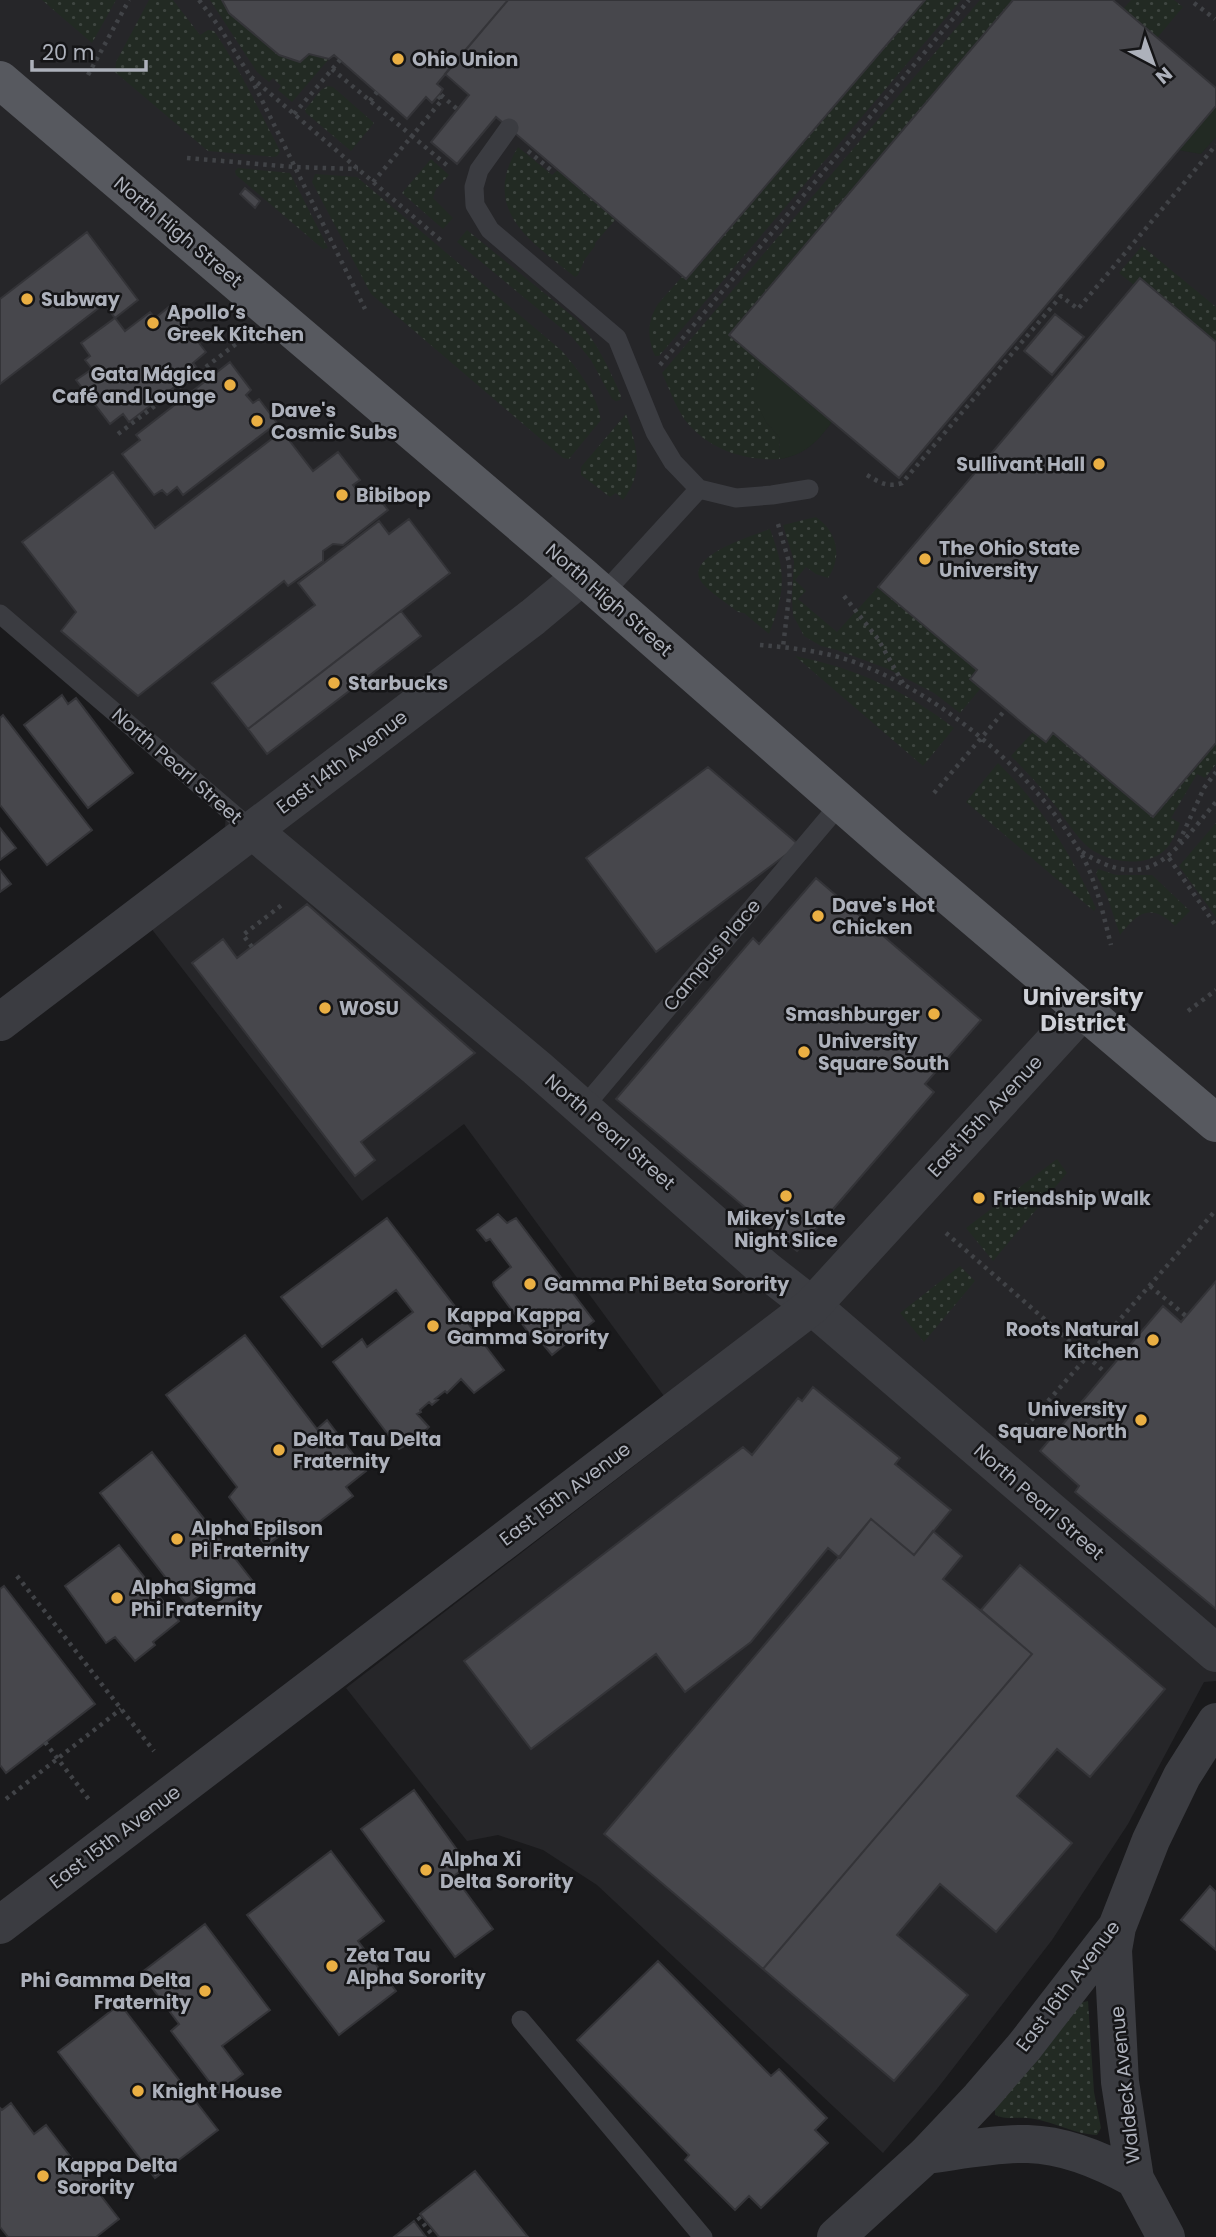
<svg xmlns="http://www.w3.org/2000/svg" width="1216" height="2237" font-family="Poppins,sans-serif">
<defs>
<pattern id="grass-dots" width="8" height="8" patternUnits="userSpaceOnUse" patternTransform="scale(1.75)"><rect width="8" height="8" fill="#222a23"/><path d="M2 2h.1M6 6h.1" fill="none" stroke="#3f4641" stroke-width="1.8" stroke-linecap="round"/></pattern>
</defs>
<rect width="100%" height="100%" fill="#1a1a1c"/>
<path fill="#262629" d="M0,0H1216V1681L1204,1682L1128,1824L1052,1940L937,2089L883,2153L597,1885L543,1850L498,1835L467,1841L346,1688L686,1426L464,1124L362,1201L130,901L225,827L226,810L0,614Z"/>
<path fill="url(#grass-dots)" d="M42,0H116L92,43Z
M149,0H173L200,35L208,30L214,31C240,69 259,110 280,151L278,155L275,157L208,151L115,72L116,62Z
M210,0H222L279,55L300,62L309,54L329,59L292,102L278,90L281,86L273,78L269,82L257,72Z
M925,0H961L659,356H655C647,338 647,321 658,304Z
M980,0H1013L730,334L761,361L756,380L766,422L779,437L780,459C747,461 713,451 690,426C677,412 670,390 662,373Z
M1131,0H1174L1183,7L1157,38L1123,9Z
M328,86L333,87L374,123L351,151L306,113L305,110L321,90Z
M518,147L552,175L558,170L616,219L595,243V246L585,259L578,275L575,277C530,241 480,210 518,147Z
M431,159L449,175L436,189L433,198L453,218L443,229L402,193Z
M238,168L290,173L328,248L323,249L236,175L235,171Z
M315,174L357,177L562,351C579,371 597,394 601,420L569,459L563,458L371,294L312,182Z
M467,230L576,319C597,342 609,368 621,396L620,400L616,401L612,399L591,360L572,337L457,242Z
M1142,246L1216,307V342L1140,278L1134,285L1119,273Z
M626,414C637,448 645,470 623,500L616,493L610,497L581,475V467Z
M816,517C837,532 843,556 828,578L816,574L806,567L795,580L806,591L798,599L837,632L878,587L977,670L981,688L960,713L934,693L888,669L837,650L821,646L804,636L793,615L792,598L794,561L783,525Z
M770,529C786,573 786,589 769,634L744,613L738,612C727,603 713,595 703,584C679,557 754,535 770,529Z
M795,656C855,668 906,691 954,728L923,766Z
M1033,732L1046,742L1053,733L1153,817L1216,743V764L1205,778L1197,774L1171,818L1180,823C1176,833 1172,843 1164,851C1144,868 1108,863 1088,847C1076,836 1067,822 1058,809C1043,790 1028,773 1011,756Z
M998,763C1041,805 1071,854 1096,908L1094,911L966,802Z
M1216,823V917L1179,866Z
M1098,869L1116,875H1152L1190,911L1175,926C1151,903 1138,912 1120,935L1107,896L1096,874Z
M1057,1159L1067,1173L993,1261L966,1228Z
M960,1266L975,1281L924,1342L900,1313Z
M1088,2001L1094,2092L1101,2128L1097,2135C1076,2135 1051,2120 1027,2118C1016,2117 1006,2120 995,2115V2103L1071,2005Z"/>
<path fill="#222a23" d="M1216,106V137L1201,154L1178,150Z
M761,361L832,422C817,442 805,455 780,459L779,437L766,422L756,402V380Z"/>
<path fill="#47474c" stroke="#343438" stroke-width="2" d="M222,0H508L437,84L443,89L440,94L432,103L426,97L407,119L334,55L329,59L309,54L300,62L279,55L229,13Z
M508,0H925L686,279L496,117L457,164L431,142L469,95L445,74Z
M1013,0H1113L1216,88V106L899,478L729,335Z
M245,188L260,201L255,208L240,194Z
M87,232L138,300L115,318L104,304L0,384V299Z
M1140,278L1216,342V743L1153,817L1053,733L1046,742L1033,732L970,679L977,670L878,587Z
M170,306L206,352L193,363L198,369L129,422L123,414L110,424L76,380L92,369L85,360L90,356L81,343L115,318L125,331L150,312L155,318Z
M1055,314L1084,337L1052,375L1024,351Z
M230,362L251,390L246,395L253,403L259,399L277,423L183,495L177,487L167,495L162,490L154,495L122,454L140,440L136,435Z
M282,431L313,471L338,452L360,480L353,485L360,494L370,487L388,510L343,545L333,544L323,551V561L288,586L284,581L138,696L61,631L76,612L22,542L113,472L155,528Z
M409,519L450,573L248,729L212,683L315,605L298,583L379,521L389,534Z
M401,611L421,636L267,754L248,729Z
M62,695L68,704L76,698L133,773L88,808L24,725Z
M3,715L92,830L47,865L0,805V718Z
M708,767L799,845L656,952L586,858Z
M0,828L16,848L0,860Z
M0,870L11,884L0,892Z
M816,878L981,1020L925,1084L934,1092L797,1251L616,1099L753,938L759,944Z
M307,904L475,1053L361,1142L375,1160L355,1176L192,963L223,939L237,958Z
M498,1214L507,1223L516,1218L594,1321L552,1355L537,1337L534,1340L494,1286L493,1282L511,1267L490,1239L486,1241L477,1230Z
M387,1218L504,1370L474,1393L461,1379L447,1393L445,1391L435,1399L438,1400L432,1405L429,1402L420,1410L421,1412L417,1414L429,1427L414,1441L399,1449L333,1362L362,1339L367,1347L413,1312L396,1290L322,1347L281,1297Z
M1216,1281V1609L1075,1492L1079,1486L1040,1451L1163,1306L1181,1322Z
M245,1335L317,1429L327,1420L366,1471L346,1487L353,1496L306,1532L298,1522L266,1546L229,1497L237,1487L166,1395Z
M813,1387L900,1458L895,1464L951,1510L914,1555L871,1519L840,1558L828,1548L751,1642L685,1692L656,1654L531,1749L464,1661L743,1447L752,1455L798,1398L802,1401Z
M152,1452L255,1584L224,1609L208,1589L187,1605L100,1493Z
M871,1519L914,1555L933,1531L962,1556L943,1579L1032,1654L763,1969L604,1834Z
M119,1545L179,1621L153,1642L155,1645L135,1661L115,1637L106,1643L65,1586Z
M1020,1565L1165,1689L1090,1777L1057,1749L1017,1796L1072,1843L996,1932L940,1884L897,1935L968,1995L894,2081L763,1969L1032,1654L981,1610Z
M4,1586L95,1704L6,1773L0,1765V1589Z
M414,1790L468,1865L454,1876L493,1929L455,1957L361,1829Z
M331,1851L384,1921L358,1941L396,1991L339,2035L247,1915Z
M1210,1886L1216,1892V1950L1181,1920Z
M205,1924L270,2010L222,2046L243,2074L218,2093L171,2031L179,2024L141,1973Z
M658,1961L771,2076L779,2069L827,2118L815,2130L828,2143L761,2208L749,2196L735,2210L685,2160L689,2155L577,2040Z
M120,2004L218,2130L155,2178L58,2052Z
M11,2103L34,2134L46,2125L119,2219L96,2237H8L0,2227V2108L2,2110Z
M475,2171L528,2237H439L420,2214Z
M414,2221L426,2237H394Z"/>
<g fill="none" stroke-linecap="round" stroke-linejoin="round">
<path stroke="#414347" stroke-width="4.5" stroke-dasharray="3.5 5" stroke-linecap="butt" d="M199,0L220,28L250,76L365,309
M1194,3L1215,19
M332,69L412,136L442,100L438,96
M88,75L129,0
M251,77L444,243
M441,95L457,109
M370,101L377,92
M294,114L340,60
M528,151L551,170L554,167
M187,158L294,167L358,169
M373,182L412,136L449,167
M660,365L969,0
M118,434L236,344
M867,475C879,482 887,488 902,483L1061,296L1078,309L1216,145
M778,524L789,562L790,588L783,647
M844,596L878,639L904,685
M760,645C795,648 832,652 864,666C947,699 1033,773 1079,850C1096,878 1103,914 1111,945
M934,793L1006,709
M1179,842L1204,788L1216,772
M1082,852C1151,896 1173,852 1216,802
M1169,858L1216,926
M252,947L243,935L283,904
M1188,1011L1216,990
M946,1233L1106,1373
M1150,1286L1186,1316
M1020,1433L1216,1210
M17,1576L154,1751
M45,1742L90,1801
M6,1799L121,1709
M418,2217L434,2237"/>
<path stroke="#3b3c41" stroke-width="19" d="M509,128L479,170L474,187L475,205L490,230L617,338L655,432L673,462L699,489L736,498L772,495L809,489
M603,594L699,489
M0,614L252,830
M583,1108L841,803
M521,2020L703,2237"/>
<path stroke="#3b3c41" stroke-width="38" d="M252,830L537,1068L766,1270L812,1306L1216,1653
M0,1022L533,617L582,576
M1117,1927L1113,1950L1120,2082L1135,2179L1166,2237
M926,2155C957,2151 997,2143 1028,2144C1066,2145 1103,2161 1135,2179
M836,2237L926,2155L980,2098L1024,2047L1117,1927L1151,1840L1182,1776L1216,1722"/>
<path stroke="#3b3c41" stroke-width="38" d="M0,1925L812,1306L1083,1010"/>
<path stroke="#57595f" stroke-width="38" d="M0,80L582,576L890,846L1216,1123"/>
</g>
<g fill="#eaaf43" stroke="#151517" stroke-width="2.5">
<circle cx="398" cy="59" r="7"/>
<circle cx="27" cy="299" r="7"/>
<circle cx="153" cy="323" r="7"/>
<circle cx="230" cy="385" r="7"/>
<circle cx="257" cy="421" r="7"/>
<circle cx="1099" cy="464" r="7"/>
<circle cx="342" cy="495" r="7"/>
<circle cx="925" cy="559" r="7"/>
<circle cx="334" cy="683" r="7"/>
<circle cx="818" cy="916" r="7"/>
<circle cx="325" cy="1008" r="7"/>
<circle cx="934" cy="1014" r="7"/>
<circle cx="804" cy="1052" r="7"/>
<circle cx="786" cy="1196" r="7"/>
<circle cx="979" cy="1198" r="7"/>
<circle cx="530" cy="1284" r="7"/>
<circle cx="433" cy="1326" r="7"/>
<circle cx="1153" cy="1340" r="7"/>
<circle cx="1141" cy="1420" r="7"/>
<circle cx="279" cy="1450" r="7"/>
<circle cx="177" cy="1539" r="7"/>
<circle cx="117" cy="1598" r="7"/>
<circle cx="426" cy="1870" r="7"/>
<circle cx="332" cy="1966" r="7"/>
<circle cx="205" cy="1991" r="7"/>
<circle cx="138" cy="2091" r="7"/>
<circle cx="43" cy="2176" r="7"/>
</g>
<g text-anchor="middle" dominant-baseline="central" stroke-width="5" stroke-linejoin="round" paint-order="stroke">
<g font-size="19" font-weight="bold" fill="#adb1bb" stroke="#151517" text-anchor="start">
<text x="412" y="59">Ohio Union</text>
<text x="41" y="299">Subway</text>
<text x="167" y="312">Apollo’s<tspan x="167" dy="22">Greek Kitchen</tspan></text>
<text x="216" y="374" text-anchor="end">Gata Mágica<tspan x="216" dy="22">Café and Lounge</tspan></text>
<text x="271" y="410">Dave's<tspan x="271" dy="22">Cosmic Subs</tspan></text>
<text x="1085" y="464" text-anchor="end">Sullivant Hall</text>
<text x="356" y="495">Bibibop</text>
<text x="939" y="548">The Ohio State<tspan x="939" dy="22">University</tspan></text>
<text x="348" y="683">Starbucks</text>
<text x="832" y="905">Dave's Hot<tspan x="832" dy="22">Chicken</tspan></text>
<text x="339" y="1008">WOSU</text>
<text x="920" y="1014" text-anchor="end">Smashburger</text>
<text x="818" y="1041">University<tspan x="818" dy="22">Square South</tspan></text>
<text x="993" y="1198">Friendship Walk</text>
<text x="786" y="1218" text-anchor="middle">Mikey's Late<tspan x="786" dy="22">Night Slice</tspan></text>
<text x="544" y="1284">Gamma Phi Beta Sorority</text>
<text x="447" y="1315">Kappa Kappa<tspan x="447" dy="22">Gamma Sorority</tspan></text>
<text x="1139" y="1329" text-anchor="end">Roots Natural<tspan x="1139" dy="22">Kitchen</tspan></text>
<text x="1127" y="1409" text-anchor="end">University<tspan x="1127" dy="22">Square North</tspan></text>
<text x="293" y="1439">Delta Tau Delta<tspan x="293" dy="22">Fraternity</tspan></text>
<text x="191" y="1528">Alpha Epilson<tspan x="191" dy="22">Pi Fraternity</tspan></text>
<text x="131" y="1587">Alpha Sigma<tspan x="131" dy="22">Phi Fraternity</tspan></text>
<text x="440" y="1859">Alpha Xi<tspan x="440" dy="22">Delta Sorority</tspan></text>
<text x="346" y="1955">Zeta Tau<tspan x="346" dy="22">Alpha Sorority</tspan></text>
<text x="191" y="1980" text-anchor="end">Phi Gamma Delta<tspan x="191" dy="22">Fraternity</tspan></text>
<text x="152" y="2091">Knight House</text>
<text x="57" y="2165">Kappa Delta<tspan x="57" dy="22">Sorority</tspan></text>
</g>
<g font-size="19" fill="#adb1bb" stroke="#151517">
<text transform="translate(178 232) rotate(40)">North High Street</text>
<text transform="translate(609 600) rotate(41)">North High Street</text>
<text transform="translate(342 762) rotate(-37)">East 14th Avenue</text>
<text transform="translate(177 766) rotate(41)">North Pearl Street</text>
<text transform="translate(712 955) rotate(-50)">Campus Place</text>
<text transform="translate(985 1116) rotate(-47)">East 15th Avenue</text>
<text transform="translate(610 1132) rotate(41)">North Pearl Street</text>
<text transform="translate(565 1494) rotate(-37)">East 15th Avenue</text>
<text transform="translate(1039 1502) rotate(41)">North Pearl Street</text>
<text transform="translate(115 1837) rotate(-37)">East 15th Avenue</text>
<text transform="translate(1068 1986) rotate(-53)">East 16th Avenue</text>
<text transform="translate(1125 2085) rotate(-96)">Waldeck Avenue</text>
</g>
<g font-size="23" font-weight="bold" fill="#ced0d7" stroke="#151517">
<text x="1083" y="997">University<tspan x="1083" dy="26">District</tspan></text>
</g>
</g>
<g transform="translate(1153 63) rotate(139)" stroke="#151517" stroke-width="5" paint-order="stroke">
<path d="M0-5L12 26L0 18L-12 26Z" fill="#adb1bb"/>
<text y="-10" font-size="19" font-weight="bold" text-anchor="middle" fill="#adb1bb">N</text>
</g>
<path d="M32 60v10h114v-10" fill="none" stroke="#adb1bb" stroke-width="3.5"/>
<text x="42" y="60" font-size="21" fill="#adb1bb" stroke="#151517" stroke-width="5" paint-order="stroke">20 m</text>
</svg>
